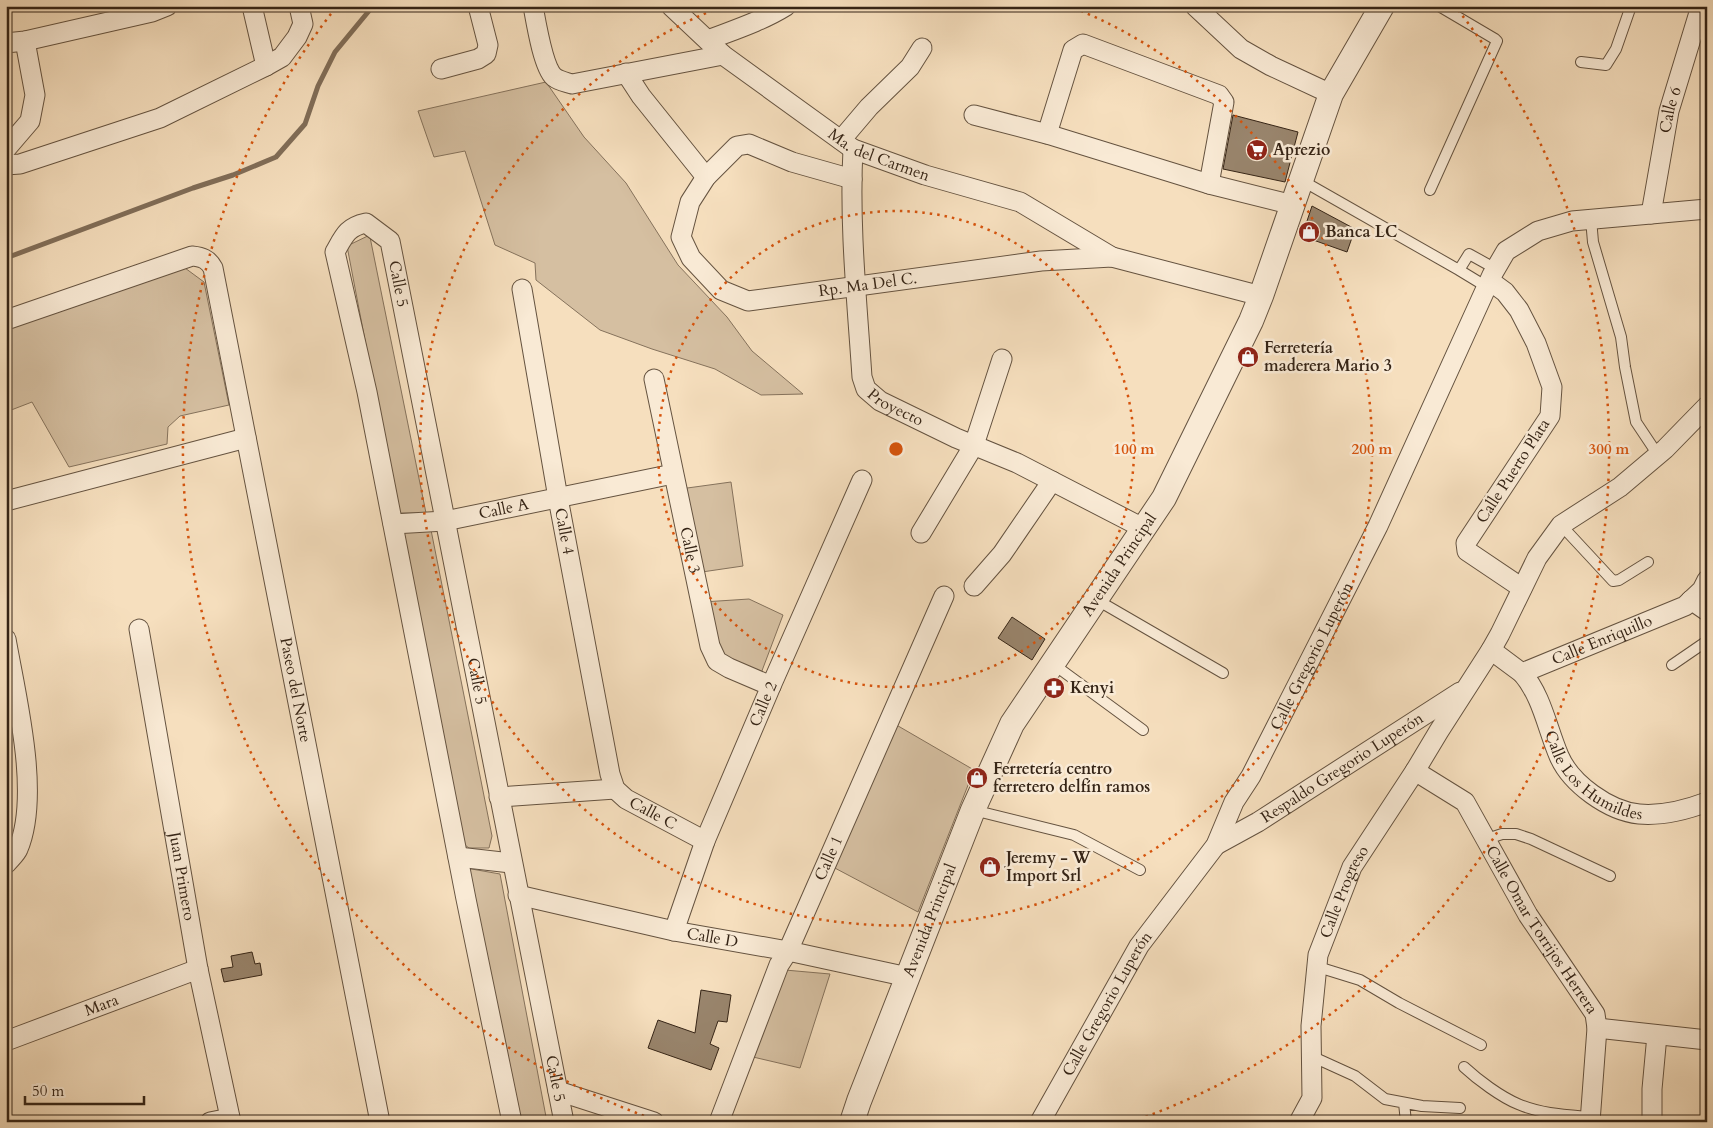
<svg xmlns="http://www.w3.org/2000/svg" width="1713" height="1128" font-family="Cardo,serif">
<rect width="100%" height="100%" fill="#f6dfbe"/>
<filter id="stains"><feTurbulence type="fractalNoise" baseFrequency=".004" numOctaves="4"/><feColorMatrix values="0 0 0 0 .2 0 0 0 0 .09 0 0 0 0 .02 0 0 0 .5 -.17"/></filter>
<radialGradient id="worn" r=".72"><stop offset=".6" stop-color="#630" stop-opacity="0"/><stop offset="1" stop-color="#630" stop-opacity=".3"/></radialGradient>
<path fill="#d5bfa1" stroke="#85725c" d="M546,82L584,137L626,183L678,265L727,317L752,351L803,394L761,395L715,369L652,349L600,330L536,280L535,263L495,245L465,151L434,157L418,111Z
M378,231L370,237L426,513H398L347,246Z
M185,268L204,282L229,405L180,416L168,427L167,444L69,467L32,402L6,412V323Z
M731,482L743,566L695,573L680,489Z
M431,530L492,836L489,848H469L461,842L395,533Z
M749,599L783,615L760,676L717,659L703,602Z
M893,723L974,770L918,912L831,866Z
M466,868L500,874L547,1122H516Z
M785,970L830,974L800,1068L753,1057Z"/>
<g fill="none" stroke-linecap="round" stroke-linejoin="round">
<path stroke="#816e59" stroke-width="5" d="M6,258L193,188L233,175L276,157L305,124L318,86L335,52L373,6"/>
</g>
<path fill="#99856d" stroke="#352416" d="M1233,115L1298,132L1285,182L1223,169Z
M1312,206L1355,229L1347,252L1302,236Z
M1012,617L1045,639L1032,660L998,638Z
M252,952L255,964L260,963L262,975L224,982L221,969L233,967L231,956Z
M701,990L731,995L727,1022L718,1021L710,1044L719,1048L711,1070L648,1048L658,1020L695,1033Z"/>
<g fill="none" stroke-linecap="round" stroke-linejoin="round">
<g stroke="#655340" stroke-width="12">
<path id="service" d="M1581,62L1606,65L1616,49L1631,6
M1301,180L1459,270L1469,254L1496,269
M1430,190L1497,41L1495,39L1439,6
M1591,219L1593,242L1621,337L1625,367L1636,422L1658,455
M1459,270L1487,287
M1561,525L1613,581L1619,580L1648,562
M1097,600L1223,673
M1053,664L1143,730
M1672,665L1707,641
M973,810L1074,835L1140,870
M1487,839L1502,834H1516L1531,839L1610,876
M1318,967L1360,980L1399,1003L1481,1045
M1311,1056L1355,1076L1385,1099L1422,1106L1460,1108
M1464,1067C1478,1080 1501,1097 1518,1104C1541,1114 1566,1115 1590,1117
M1404,1103L1406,1122"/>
</g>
<g stroke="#655340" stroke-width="21">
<g id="minor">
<path d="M252,6L266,66"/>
<path d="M533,6C536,22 543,67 554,77C559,81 566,82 572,84L723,55"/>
<path id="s1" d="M671,6L723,55L853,149L925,175L1020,202L1112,257"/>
<path d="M1195,6L1241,49L1271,66L1331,94"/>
<path d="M708,40C734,30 762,21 786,6"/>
<path d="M6,43L25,41L152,12L167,6"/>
<path d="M441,69L478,59L486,54L488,45L478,6"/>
<path d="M626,73L641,96L706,177"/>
<path d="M974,115L1047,134L1209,184L1293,205"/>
<path d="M1047,134L1073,50L1083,44L1219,95L1224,102L1209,184"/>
<path d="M841,140L869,107L910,67L922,48"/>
<path d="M6,149L30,121L35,95L25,41"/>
<path id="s2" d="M853,149C849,225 857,301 862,377L866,389L880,401L956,438L1017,463L1143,528"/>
<path d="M6,165L20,164L160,118L266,66L282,57L297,37L303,24L299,6"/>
<path id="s3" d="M852,179L792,162L749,144L737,146L706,177L690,202L681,237L691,258L721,290L748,301L1041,261L1112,257L1261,296"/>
<path id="s4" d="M1651,214L1669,111L1701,6"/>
<path d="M1490,281L1505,292L1519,310L1536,343L1552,387L1550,416L1466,543L1467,551L1522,588"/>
<path id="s5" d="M522,289L558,498L610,774L615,789L626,799L705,841"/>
<path id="s6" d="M6,320L192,256C202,257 208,259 213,268L380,1122"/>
<path id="s7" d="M654,379L710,646L717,661L729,668L771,686"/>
<path d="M6,501L246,438"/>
<path id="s8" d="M393,524L445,521L673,474"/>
<path d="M921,533L974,445L1002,359"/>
<path d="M974,586L1002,554L1052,481"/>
<path d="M1691,600L1707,611"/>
<path id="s9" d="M139,629L198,969L231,1122"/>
<path d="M6,639C16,696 41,795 18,849C16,854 10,859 6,864"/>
<path id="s10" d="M1491,650L1522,673L1685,606L1702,590L1707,580"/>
<path id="s11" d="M1522,673C1542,696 1547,728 1559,756C1571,784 1609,811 1639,814C1662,816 1686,810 1707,802"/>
<path id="s12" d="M1415,771L1465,802L1528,915L1595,1014L1597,1028L1590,1122"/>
<path d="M499,797L615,789"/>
<path id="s13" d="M1216,845L1258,822L1460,692"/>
<path d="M458,857L511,863"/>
<path id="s14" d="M518,895L674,931L788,951L908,977"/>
<path id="s15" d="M674,931L705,841L771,686L862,480"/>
<path d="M1597,1028L1707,1040"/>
<path id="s16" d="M6,1041L198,969"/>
<path d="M558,1091L654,1122"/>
<path d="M210,1122L230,1118"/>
<path id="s17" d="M512,1122L466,899L367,392L335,252C344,236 347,227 366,223L390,241L564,1122"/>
<path id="s18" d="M719,1122L779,965L788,951L944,596"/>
<path id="s19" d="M1040,1122L1139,946L1216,845L1234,802L1251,776L1378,526L1492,275L1506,251L1538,231L1572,221L1707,209"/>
<path id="s20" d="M1299,1122L1312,1098L1311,1026L1318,955L1352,867L1415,771L1439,731L1491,650L1500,634L1537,558L1561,525L1620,487L1665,449L1707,406"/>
<path d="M1652,1122V1089L1657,1035"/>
</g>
</g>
<g stroke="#655340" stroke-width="26">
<g id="tertiary">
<path id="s21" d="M852,1122L859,1101L973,810L1012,724L1164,498L1251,321L1261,296L1331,94L1382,6"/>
</g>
</g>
<use href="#service" stroke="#f9ead5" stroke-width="10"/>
<use href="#minor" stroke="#f9ead5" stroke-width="19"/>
<use href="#tertiary" stroke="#f9ead5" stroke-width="24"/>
</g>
<g fill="none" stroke="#d6540d" stroke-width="2.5" stroke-dasharray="2.5 5">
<circle cx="896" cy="449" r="238"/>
<path d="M1074 8A476 476 0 1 1 718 8"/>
<path d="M658 1121A713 713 0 0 1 334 10M1458 10A713 713 0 0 1 1134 1121"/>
</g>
<defs>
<g id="supermarket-disc" transform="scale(1.125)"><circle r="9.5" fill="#8f2418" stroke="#f9ead5"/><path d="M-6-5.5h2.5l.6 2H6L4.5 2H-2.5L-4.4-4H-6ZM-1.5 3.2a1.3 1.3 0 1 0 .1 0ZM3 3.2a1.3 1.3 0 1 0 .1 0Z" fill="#fff"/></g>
<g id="shop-disc" transform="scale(1.125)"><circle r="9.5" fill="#8f2418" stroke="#f9ead5"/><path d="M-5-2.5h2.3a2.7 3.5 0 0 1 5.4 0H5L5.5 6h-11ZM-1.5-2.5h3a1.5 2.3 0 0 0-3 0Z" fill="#fff"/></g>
<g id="pharmacy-disc" transform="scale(1.125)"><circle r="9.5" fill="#8f2418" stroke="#f9ead5"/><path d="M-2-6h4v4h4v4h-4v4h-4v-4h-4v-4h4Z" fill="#fff"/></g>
</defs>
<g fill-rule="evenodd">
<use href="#supermarket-disc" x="1257" y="150"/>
<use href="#shop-disc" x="1309" y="232"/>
<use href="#shop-disc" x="1248" y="357"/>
<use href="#pharmacy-disc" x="1054" y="688"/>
<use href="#shop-disc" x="977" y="778"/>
<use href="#shop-disc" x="990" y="867"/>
</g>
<g text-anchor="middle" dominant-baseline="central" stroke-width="5" stroke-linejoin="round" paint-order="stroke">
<g font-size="16" fill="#352416" stroke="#f9ead5">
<text stroke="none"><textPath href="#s4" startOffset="106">Calle 6</textPath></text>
<text stroke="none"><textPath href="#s1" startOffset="258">Ma. del Carmen</textPath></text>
<text stroke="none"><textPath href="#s17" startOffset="1006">Calle 5</textPath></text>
<text stroke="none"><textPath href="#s3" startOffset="448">Rp. Ma Del C.</textPath></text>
<text stroke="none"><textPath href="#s2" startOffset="276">Proyecto</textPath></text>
<text transform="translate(1513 471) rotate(-57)">Calle Puerto Plata</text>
<text stroke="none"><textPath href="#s8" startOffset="112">Calle A</textPath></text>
<text stroke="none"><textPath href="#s5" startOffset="246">Calle 4</textPath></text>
<text stroke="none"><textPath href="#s7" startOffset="175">Calle 3</textPath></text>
<text stroke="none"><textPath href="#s21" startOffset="621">Avenida Principal</textPath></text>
<text stroke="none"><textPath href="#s10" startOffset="125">Calle Enriquillo</textPath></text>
<text stroke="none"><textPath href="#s19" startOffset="541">Calle Gregorio Luperón</textPath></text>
<text stroke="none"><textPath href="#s17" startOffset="1411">Calle 5</textPath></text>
<text stroke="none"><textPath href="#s6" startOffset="652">Paseo del Norte</textPath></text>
<text stroke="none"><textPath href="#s15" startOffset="244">Calle 2</textPath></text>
<text stroke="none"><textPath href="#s13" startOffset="148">Respaldo Gregorio Luperón</textPath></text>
<text stroke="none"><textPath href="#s11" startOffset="131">Calle Los Humildes</textPath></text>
<text stroke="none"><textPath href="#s5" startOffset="554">Calle C</textPath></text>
<text stroke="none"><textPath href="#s18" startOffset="286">Calle 1</textPath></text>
<text stroke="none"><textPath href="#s9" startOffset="251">Juan Primero</textPath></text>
<text stroke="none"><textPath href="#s20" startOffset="239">Calle Progreso</textPath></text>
<text stroke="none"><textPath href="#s21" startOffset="216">Avenida Principal</textPath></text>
<text stroke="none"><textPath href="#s12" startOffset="208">Calle Omar Torrijos Herrera</textPath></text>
<text stroke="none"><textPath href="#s14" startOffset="199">Calle D</textPath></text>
<text stroke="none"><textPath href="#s19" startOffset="136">Calle Gregorio Luperón</textPath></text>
<text stroke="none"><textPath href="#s16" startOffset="102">Mara</textPath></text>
<text stroke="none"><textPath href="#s17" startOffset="1816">Calle 5</textPath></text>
</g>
<g font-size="16" font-weight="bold" fill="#352416" stroke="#f9ead5" text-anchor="start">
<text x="1273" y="150">Aprezio</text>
<text x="1325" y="232">Banca LC</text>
<text x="1264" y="348">Ferretería<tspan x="1264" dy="18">maderera Mario 3</tspan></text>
<text x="1070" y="688">Kenyi</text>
<text x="993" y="769">Ferretería centro<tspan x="993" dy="18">ferretero delfín ramos</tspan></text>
<text x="1006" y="858">Jeremy - W<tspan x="1006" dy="18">Import Srl</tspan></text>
</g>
</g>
<circle cx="896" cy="449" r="8" fill="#d6540d" stroke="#f9ead5" stroke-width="2.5"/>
<g font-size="15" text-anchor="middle" font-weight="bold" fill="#d6540d" stroke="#f9ead5" stroke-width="5" stroke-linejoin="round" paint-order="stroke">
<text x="1134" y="454">100 m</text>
<text x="1372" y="454">200 m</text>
<text x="1609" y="454">300 m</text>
</g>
<rect width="1713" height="1128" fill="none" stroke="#f6dfbe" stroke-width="25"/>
<rect x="8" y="8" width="1698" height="1113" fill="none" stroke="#352416" stroke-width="2.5"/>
<rect x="12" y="12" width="1688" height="1103" fill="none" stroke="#352416"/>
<path d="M25 1096v8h119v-8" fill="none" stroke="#352416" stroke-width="2.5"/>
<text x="32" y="1096" font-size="15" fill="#352416" stroke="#f9ead5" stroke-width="4" paint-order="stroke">50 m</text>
<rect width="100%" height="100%" filter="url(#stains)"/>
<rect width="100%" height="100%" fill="url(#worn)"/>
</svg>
